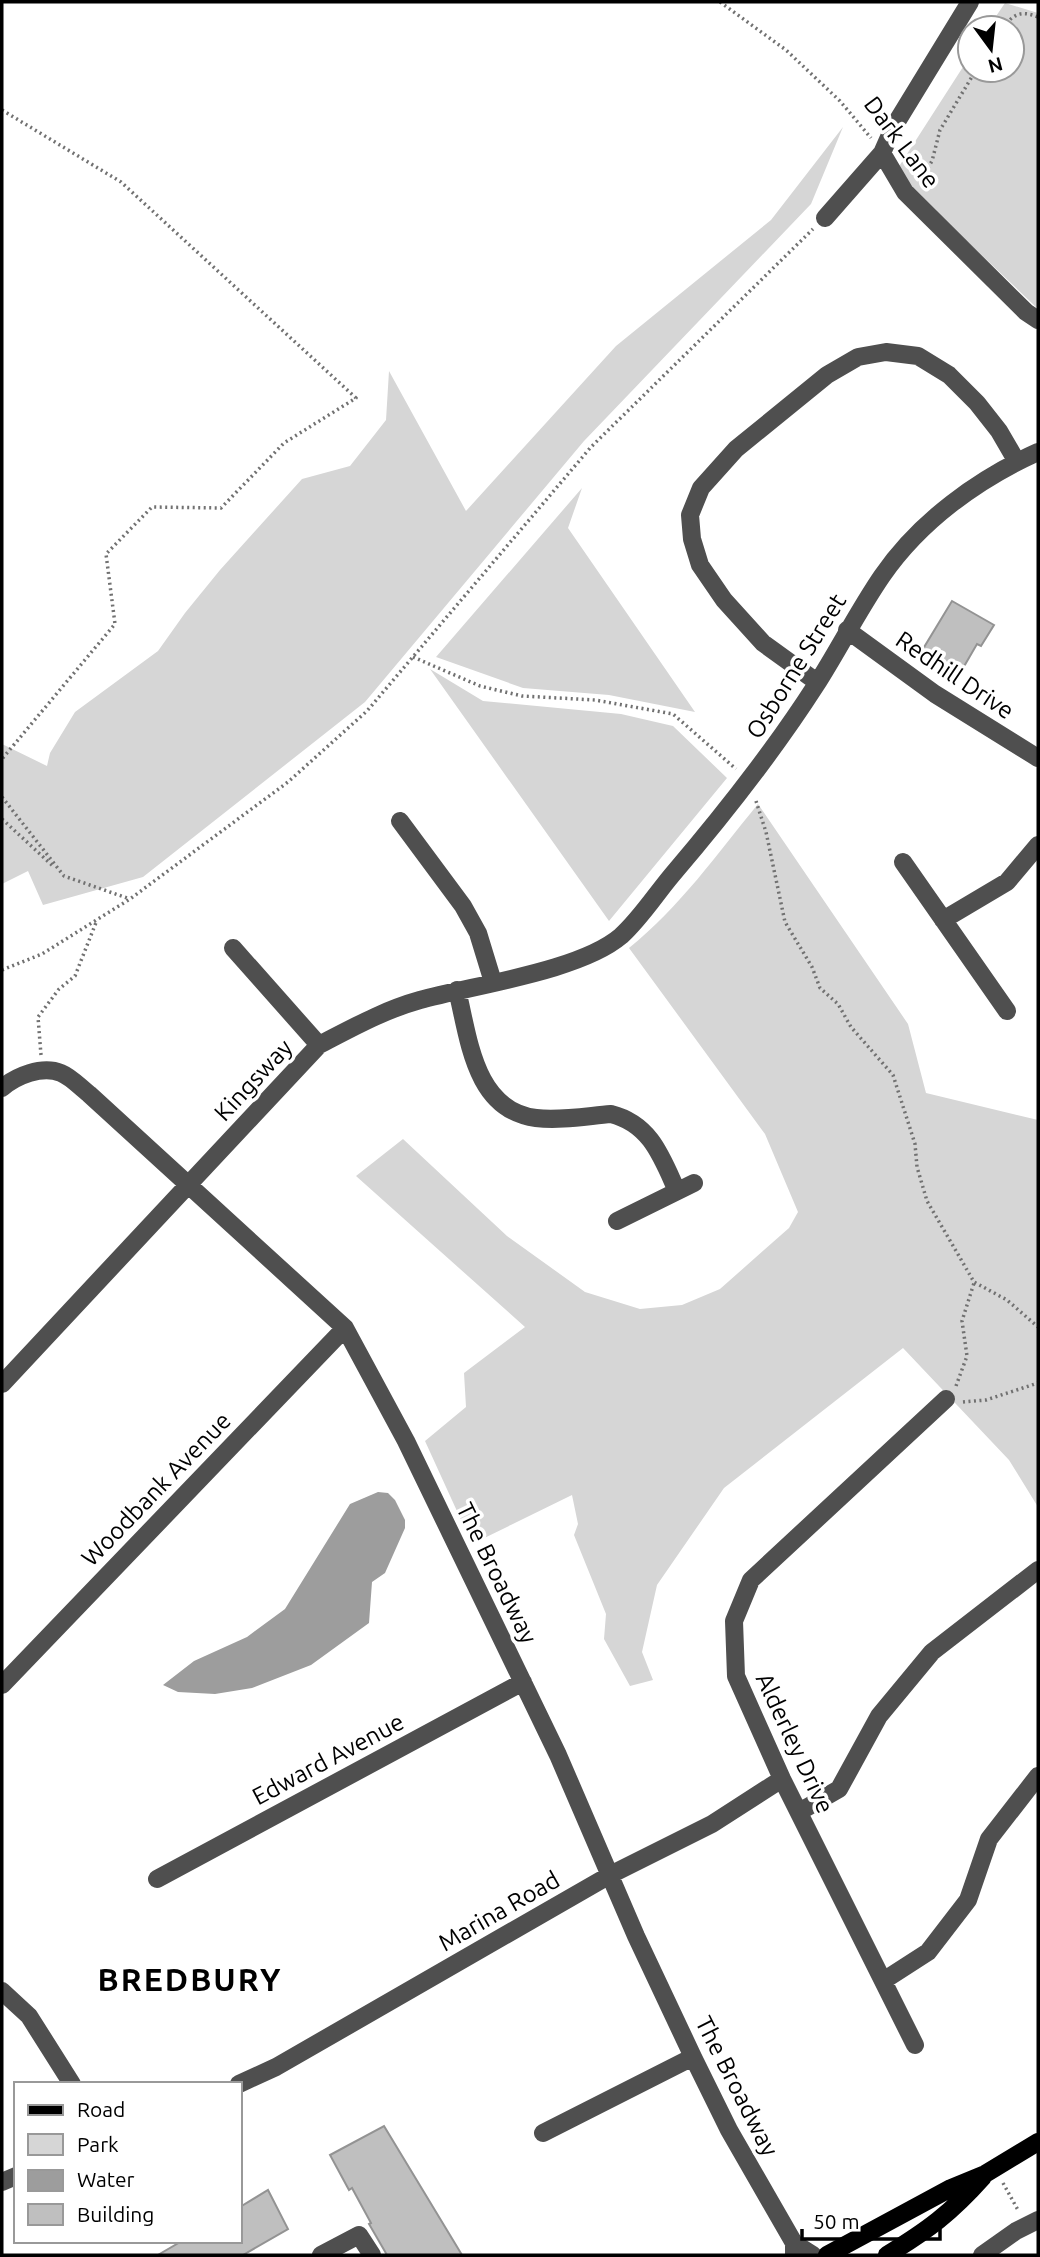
<svg xmlns="http://www.w3.org/2000/svg" width="1040" height="2257" font-family="Ubuntu,sans-serif">
<rect width="100%" height="100%" fill="#fff"/>
<path fill="#d6d6d6" d="M1005,3L1038,13V309L969,243L930,215L898,168L970,56V70H1012V28H988Z
M843,127L811,204L584,441L365,702L143,877L43,905L28,871L2,884V744L47,766L50,753L75,712L158,651L185,613L220,570L302,479L350,466L386,420L389,371L466,511L616,346L771,220Z
M582,488L568,528L695,712L609,695L523,688L436,657Z
M430,669L483,701L621,714L673,726L727,778L609,921Z
M758,804L908,1024L926,1093L1038,1120V1507L1009,1460L903,1348L724,1488L657,1585L642,1652L653,1680L630,1686L604,1639L606,1614L574,1535L578,1524L572,1495L472,1544L425,1441L466,1407L464,1373L525,1327L356,1176L403,1139L507,1236L585,1292L640,1309L682,1305L720,1289L789,1228L798,1212L765,1134L629,948C680,907 717,854 758,804Z"/>
<path fill="#9d9d9d" d="M378,1492L388,1493L395,1500L405,1520V1528L385,1573L372,1582L369,1623L311,1665L252,1688L215,1694L178,1692L163,1685L194,1661L247,1637L285,1609L350,1504Z"/>
<path fill="#bfbfbf" stroke="#939393" stroke-width="2" d="M952,601L994,625L981,646L977,644L959,675L936,661L937,657L923,649Z
M384,2126L462,2255H387L369,2224L371,2223L352,2188L349,2190L330,2155Z
M268,2190L288,2229L243,2255H158L182,2241H240V2207Z"/>
<g fill="none" stroke-linecap="round" stroke-linejoin="round">
<path stroke="#717171" stroke-width="3.5" stroke-dasharray="2 3.5" stroke-linecap="butt" d="M720,2L786,50L840,101L871,138
M1003,28C1013,14 1021,10 1038,17
M2,110L121,182L356,398L284,443L221,508L152,507L106,554L115,624L2,759
M919,182L932,161L940,130L976,70
M413,657L480,686L522,696L595,700L673,714L736,769
M2,797L64,876L130,899
M756,801L766,832L785,922L812,967L820,988L838,1004L851,1027L893,1075L915,1144L917,1167L927,1201L974,1282L1007,1300L1038,1327
M2,819L54,867
M2,970L42,954L130,899L288,782L367,711L591,447L813,229
M41,1055L38,1017L59,989L75,976L97,920
M956,1386L967,1356L962,1321L974,1283
M963,1402L986,1400L1038,1383
M1003,2183L1018,2210"/>
<path stroke="#4f4f4f" stroke-width="18" d="M882,153L905,192L1026,312L1038,320
M825,218L882,153L893,128L970,2
M847,630L935,694L1038,758
M817,682L763,643L724,600L700,565L692,539L690,515L701,488L736,449L827,375L858,357L886,352L918,356L949,375L977,403L999,431L1017,462
M400,821L463,906L478,933L493,982
M903,862L1007,1011
M943,920L1007,882L1038,845
M233,948L319,1045
M457,990C469,1038 474,1110 536,1118C560,1121 587,1116 611,1114C651,1124 662,1158 677,1191
M2,1088C16,1076 42,1065 61,1073C71,1077 80,1087 89,1094L345,1328L406,1441L558,1755L636,1936L693,2057L729,2130L794,2243V2255
M617,1221L694,1183
M2,1384L319,1045C352,1028 384,1010 420,1000C474,985 580,971 621,936C640,919 656,894 672,875C724,814 773,752 816,685C839,649 858,611 882,576C920,521 978,479 1038,452
M2,1685L345,1328
M799,1812L839,1789L879,1716L932,1652L1038,1570
M157,1879L523,1682
M883,1981L928,1952L968,1900L989,1839L1038,1776
M2,1991L29,2016L72,2084
M915,2045L782,1779L736,1676L734,1621L751,1580L946,1399
M239,2084L276,2067L610,1875L712,1824L782,1779
M543,2133L693,2057
M2,2182L16,2176
M794,2243L813,2255
M321,2255L359,2235L372,2255
M982,2255L1016,2231L1038,2220"/>
<path stroke="#000" stroke-width="18" d="M827,2255L951,2188L985,2174L1038,2142
M887,2255C928,2230 951,2213 983,2177"/>
</g>
<g text-anchor="middle" dominant-baseline="central" stroke-width="7" stroke-linejoin="round" paint-order="stroke">
<g font-size="24" fill="#000" stroke="#fff">
<text transform="translate(902 142) rotate(53)">Dark Lane</text>
<text transform="translate(796 666) rotate(-58)">Osborne Street</text>
<text transform="translate(955 675) rotate(34)">Redhill Drive</text>
<text transform="translate(253 1080) rotate(-47)">Kingsway</text>
<text transform="translate(156 1489) rotate(-46)">Woodbank Avenue</text>
<text transform="translate(497 1573) rotate(64)">The Broadway</text>
<text transform="translate(795 1743) rotate(65)">Alderley Drive</text>
<text transform="translate(328 1759) rotate(-28)">Edward Avenue</text>
<text transform="translate(499 1911) rotate(-30)">Marina Road</text>
<text transform="translate(737 2086) rotate(63)">The Broadway</text>
</g>
<g font-size="32" font-weight="bold" letter-spacing="2" fill="#000" stroke="#fff">
<text x="190" y="1979">BREDBURY</text>
</g>
</g>
<rect width="1040" height="2257" fill="none" stroke="#000000" stroke-width="7"/>
<rect x="14" y="2082" width="228" height="161" fill="#ffffff" stroke="#999999" stroke-width="2"/>
<rect x="28" y="2105" width="35" height="10" fill="#000000" stroke="#999999" stroke-width="2"/>
<text x="77" y="2117" font-size="21" fill="#000000">Road</text>
<rect x="28" y="2134" width="35" height="21" fill="#d6d6d6" stroke="#999999" stroke-width="2"/>
<text x="77" y="2152" font-size="21" fill="#000000">Park</text>
<rect x="28" y="2170" width="35" height="21" fill="#9d9d9d" stroke="#999999" stroke-width="2"/>
<text x="77" y="2187" font-size="21" fill="#000000">Water</text>
<rect x="28" y="2204" width="35" height="21" fill="#bfbfbf" stroke="#999999" stroke-width="2"/>
<text x="77" y="2222" font-size="21" fill="#000000">Building</text>
<g transform="translate(991 49) rotate(165)"><circle r="33" fill="#ffffff" stroke="#999999" stroke-width="2"/>
<path d="M0-5L12 26L0 18L-12 26Z" fill="#000000"/>
<text y="-10" font-size="19" font-weight="bold" text-anchor="middle" fill="#000000">N</text>
</g>
<path d="M802 2229v10h138v-10" fill="none" stroke="#000000" stroke-width="3.5"/>
<text x="813" y="2229" font-size="21" fill="#000000" stroke="#ffffff" stroke-width="5" paint-order="stroke">50 m</text>
</svg>
